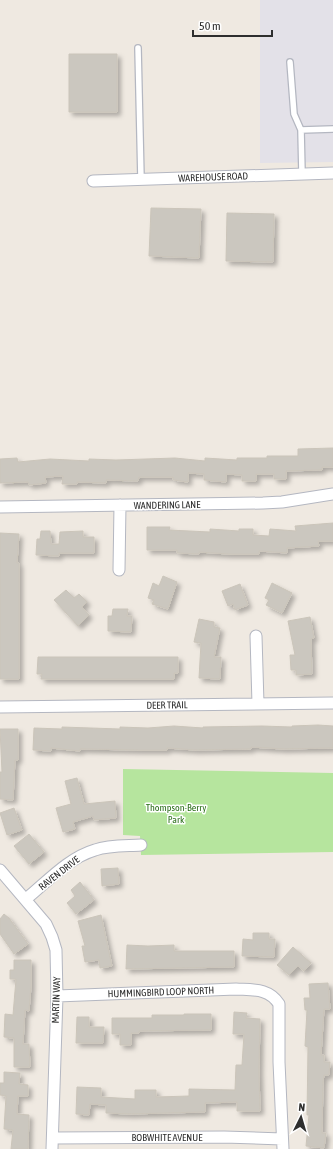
<svg xmlns="http://www.w3.org/2000/svg" width="333" height="1149" font-family="'Asap Condensed',sans-serif">
<defs>
<filter id="shadow"><feDropShadow dx="3.5" dy="3.5" stdDeviation="2" flood-color="#0004"/></filter>
</defs>
<rect width="100%" height="100%" fill="#efe9e1"/>
<path fill="#e3e1e8" d="M260,0H333V162L260,163Z"/>
<path fill="#b6e59e" d="M123,769L333,773V852L141,855L140,836L123,835Z"/>
<path fill="#cbc7bf" stroke="#cbc5ba" filter="url(#shadow)" d="M69,54H117V112H69Z
M151,208L201,209L199,258L149,256Z
M227,213L274,214L273,262L226,261Z
M333,448V467H322V470L286,471V479H274V474H256V481H242V475L226,474V482L204,480V474L188,473V482L173,480V477H139L138,481L106,480V483L77,482V484H62L63,476L45,477L46,483L29,485L28,482L0,483V459L17,458L18,462L50,459L89,461V459L116,460L175,458L205,461V458L237,460V458H267V456H298V449Z
M333,523V541H318L319,546L287,548V553L259,551V554H228L199,552V554L177,553V550H147V527H170L169,530L210,532V529L239,531V529H253V535L269,536L270,529L296,531L295,526Z
M41,531H50L51,544H59L60,532L83,531V537H94V553H59V556L36,555L37,539H40Z
M0,533L19,534L17,563H19V679H0Z
M163,576L177,582L168,609L152,604L154,600L148,598L153,583L159,586Z
M272,583L292,593L282,613L266,605L269,600L265,598Z
M240,584L248,605L235,610L233,604L228,606L222,591Z
M66,590L74,598L79,594L87,602L82,607L89,615L78,626L54,600Z
M113,609H128L127,616H132L131,632L108,631V616H112Z
M310,617L314,638L311,639L312,674L296,675V670H291L290,655H295L288,621Z
M199,619L214,622V627L220,628L214,657H221L220,679L199,678L201,643L194,642Z
M38,657H178V673H174V679H41L42,674H37Z
M318,725L333,726V748L283,749L251,747V749L195,750L167,748V750H138L80,749V751L51,748V751L33,750L34,728L62,729V727L120,729V727L148,728L174,726L203,728V727L262,726L292,727V726Z
M0,729H18V760H15L13,800L0,799V772H2Z
M77,778L84,804L115,801L116,818L94,820L93,816L73,822L75,829L63,832L56,808L71,804L65,781Z
M14,808L22,830L7,835L0,813Z
M29,834L44,852L29,864L14,846Z
M118,868L119,884L102,886L101,869Z
M80,882L94,900L76,914L67,903L75,896L71,890Z
M4,914L9,918L28,944L14,954L0,934V919Z
M101,915L112,966L100,968L99,960L85,962L82,946H85L78,921Z
M253,933H269V939H275L274,957L242,956L243,939L253,940Z
M127,945L148,946L174,945V951H234V967L126,969Z
M293,947L311,963L304,971L298,966L289,975L277,965Z
M14,960H31V987L29,1011L25,1010L23,1044H29L30,1067H14V1038L4,1037L5,1014L13,1015L16,979H10V970H14Z
M328,983L330,1009H324L321,1055H324V1062H330L329,1075H324L323,1082L322,1133H326L324,1148L306,1146L309,1115H307L308,1047L305,1046L307,1010H305L304,998H310L309,984Z
M234,1012L247,1013L246,1018L260,1019L259,1071L260,1111H237V1102L205,1103V1112L130,1114L106,1113V1105L90,1104L89,1115L76,1114L77,1087L101,1088V1097L135,1099V1090H156V1097L189,1096V1089L235,1090L236,1065H242L244,1034H233Z
M184,1014H211V1030L139,1031V1033H131V1045H120V1034H112V1018H152V1015H184Z
M77,1017H89V1027H104L103,1043H76Z
M4,1072L20,1073L19,1084L28,1085V1096H18L17,1114L29,1115L28,1149H11L13,1130L4,1129L6,1096L0,1095V1083H4Z"/>
<g fill="none" stroke-linecap="round" stroke-linejoin="round">
<g stroke="#b4b7c1" stroke-width="8">
<path id="service" d="M138,48L141,179
M290,62L294,114L301,130
M302,174L301,130L333,129"/>
</g>
<g stroke="#b4b7c1" stroke-width="13">
<path id="minor" d="M93,181L333,173
M0,507L263,503L282,502L333,494
M119,570L120,505
M256,636L258,704
M0,707L333,703
M0,870L46,924L52,937L56,950L57,996L52,1149
M26,899C47,882 68,858 95,850C109,845 126,846 141,845
M57,996L236,989C253,990 269,988 279,1004V1062L283,1149
M53,1138L224,1137L282,1139"/>
</g>
<use href="#service" stroke="#fff" stroke-width="5.5"/>
<use href="#minor" stroke="#fff" stroke-width="11"/>
</g>
<g text-anchor="middle" dominant-baseline="central" stroke-width="3" stroke-linejoin="round" paint-order="stroke">
<g font-size="10" fill="#2e2e2e" stroke="#fff">
<text transform="translate(213 177) rotate(-2)">WAREHOUSE ROAD</text>
<text transform="translate(167 505) rotate(-1)">WANDERING LANE</text>
<text transform="translate(167 705) rotate(-1)">DEER TRAIL</text>
<text transform="translate(59 873) rotate(-38)">RAVEN DRIVE</text>
<text transform="translate(161 992) rotate(-2)">HUMMINGBIRD LOOP NORTH</text>
<text transform="translate(56 1000) rotate(-88)">MARTIN WAY</text>
<text x="167" y="1137">BOBWHITE AVENUE</text>
</g>
<g font-size="10" fill="#2c6e1b" stroke="#fff">
<text x="176" y="807">Thompson-Berry<tspan x="176" dy="12">Park</tspan></text>
</g>
</g>
<g transform="translate(301 1117) rotate(5)" stroke="#ffffff" stroke-width="3" paint-order="stroke">
<path d="M0-3L7 15L0 10L-7 15Z" fill="#2e2e2e"/>
<text y="-6" font-size="11" font-weight="bold" text-anchor="middle" fill="#2e2e2e">N</text>
</g>
<path d="M193 30v6h79v-6" fill="none" stroke="#2e2e2e" stroke-width="2"/>
<text x="199" y="30" font-size="12" fill="#2e2e2e" stroke="#ffffff" stroke-width="3" paint-order="stroke">50 m</text>
</svg>
